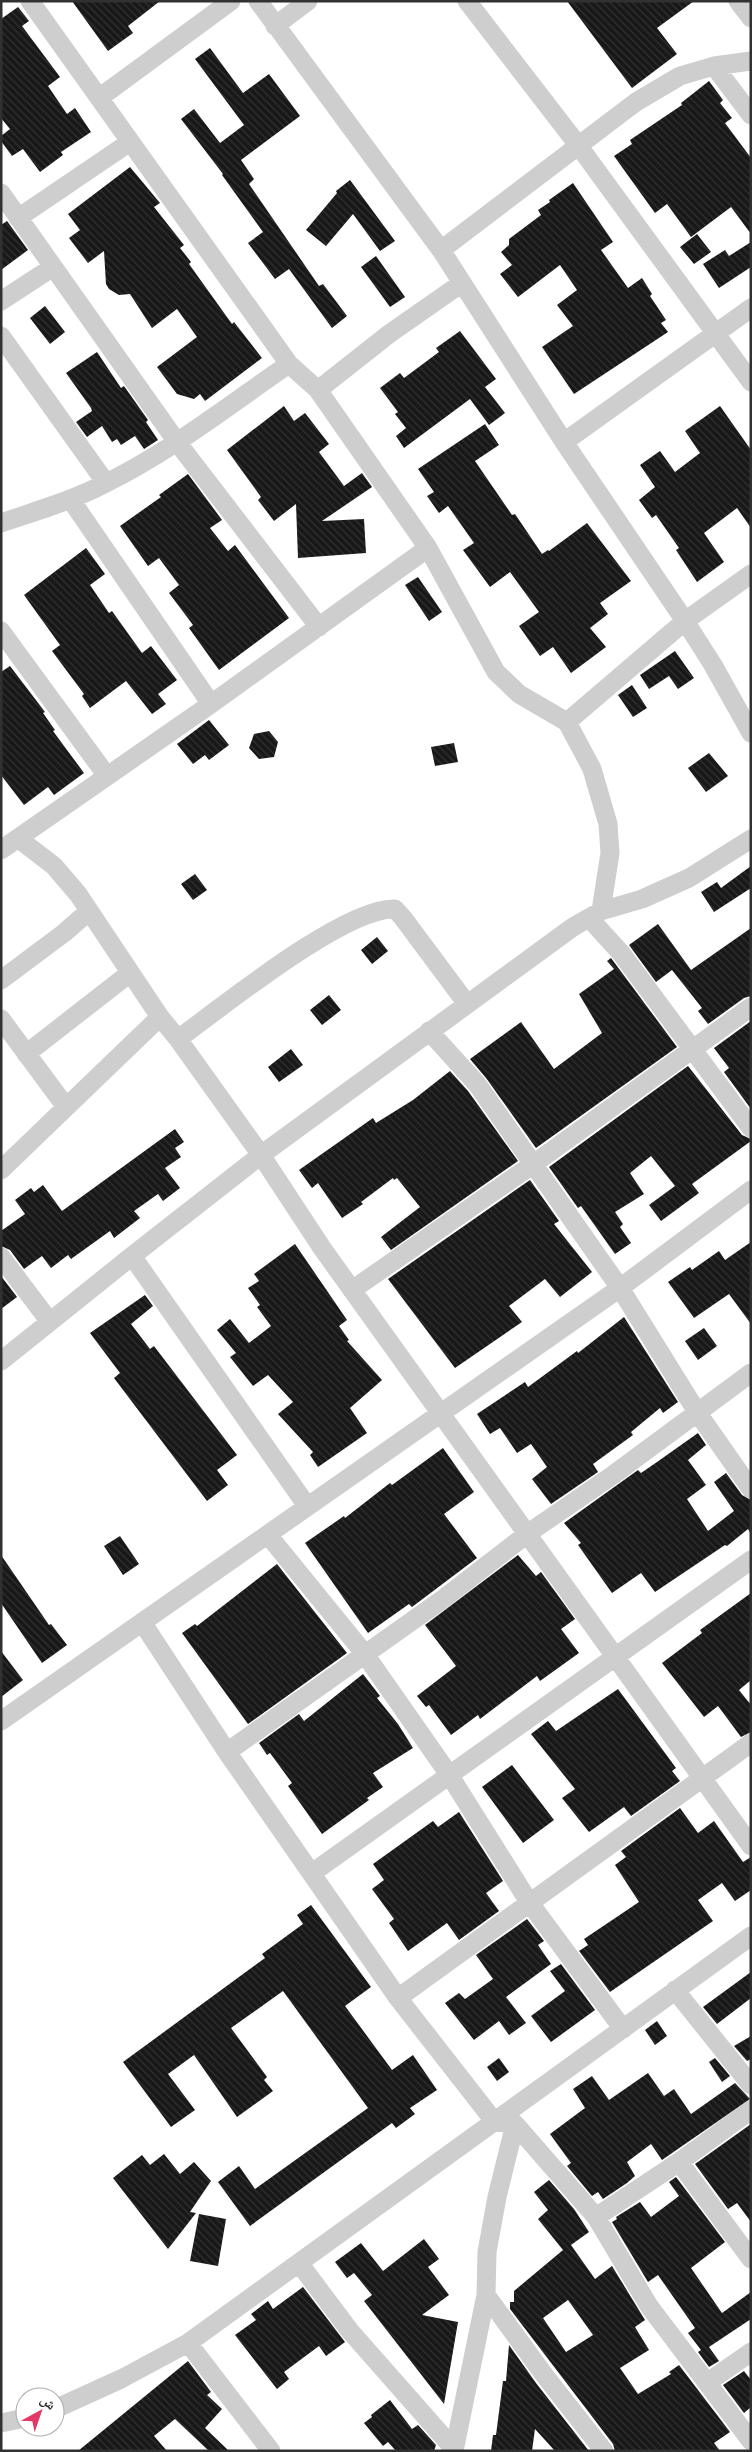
<svg xmlns="http://www.w3.org/2000/svg" width="752" height="2452" font-family="'Fira Sans Condensed','Noto Naskh Arabic',sans-serif">
<defs>
<pattern id="building-back-hatch" width="6" height="6" patternUnits="userSpaceOnUse" patternTransform="scale(1.25)"><rect width="6" height="6" fill="#181818"/><path d="M-1 5l2 2M0 0l6 6M5-1l2 2" fill="none" stroke="#313131"/></pattern>
</defs>
<rect width="100%" height="100%" fill="#fff"/>
<path fill="url(#building-back-hatch)" fill-rule="evenodd" d="M72,1H160L128,26L133,33L108,51Z
M567,1H694L657,28L677,54L632,88Z
M18,7L29,21L22,26L60,77L48,86L67,114L75,108L91,132L61,152L63,155L40,172L23,149L12,156L1,141V136L10,129L1,118V19Z
M210,48L243,93L269,74L300,116L241,160L254,179L249,184L319,286L323,284L347,316L332,328L289,269L275,279L248,243L263,232L222,175L223,174L181,119L194,109L220,143L244,125L195,59Z
M709,81L723,100L720,103L732,118L725,123L751,158V234L731,207L691,237L667,204L655,213L614,156L632,144L630,140L682,105L681,103Z
M130,167L160,203L154,207L184,245L180,248L191,262L189,264L232,324L234,322L262,358L205,401L200,394L194,399L177,394L157,367L197,337L177,309L152,328L130,294L119,295L109,289L106,284L104,251L88,263L69,238L80,230L68,214Z
M350,180L395,241L380,251L353,214L326,246L306,230L337,193L336,191Z
M573,183L613,242L601,250L628,288L642,278L652,294L650,296L666,320L661,323L668,332L574,394L542,347L573,326L557,305L577,290L560,265L518,297L500,274L512,265L501,252L509,245V239L541,215L538,210L550,202L549,200Z
M7,221L28,250L1,270V225Z
M697,234L711,252L694,264L680,247Z
M751,242V267L719,288L703,264L725,250L729,256Z
M376,256L405,297L390,307L361,267Z
M45,306L65,332L50,344L30,318Z
M460,331L496,379L485,387L505,413L489,425L470,399L404,448L396,436L406,428L395,414L398,412L380,388L400,373L404,378L439,352L436,348Z
M97,352L121,388L124,386L148,420L146,422L158,440L144,449L135,436L121,445L117,439L112,442L102,426L87,437L76,422L92,411L91,408L66,373Z
M284,406L294,421L305,413L329,444L319,452L344,486L362,473L372,487L322,521L364,519L366,553L298,558L296,504L274,521L258,500L261,497L227,450Z
M720,406L751,450V528L737,508L704,533L724,562L697,582L676,550L679,548L656,515L652,518L639,500L655,487L640,465L660,451L675,472L700,453L685,431Z
M485,424L499,445L475,461L512,515L515,514L542,554L548,550L549,551L587,523L631,581L600,603L608,614L590,628L606,647L571,673L553,647L540,656L519,626L539,612L510,572L490,587L463,550L474,543L448,506L439,513L427,496L434,492L418,469Z
M188,474L222,520L210,528L228,551L235,545L289,618L219,670L189,628L193,625L169,593L179,585L159,558L148,566L120,526L161,497L159,495Z
M86,548L105,574L90,585L109,613L112,611L142,653L151,646L177,680L158,694L166,704L152,714L126,681L90,708L82,696L84,694L52,651L60,645L24,595Z
M418,577L442,612L429,621L405,585Z
M675,651L694,678L678,689L669,676L649,689L640,675Z
M10,666L45,712L43,713L55,730L53,731L84,773L54,795L48,787L24,805L1,775V672Z
M632,685L647,708L633,717L618,695Z
M209,720L229,745L209,760L205,755L193,764L177,744Z
M269,731L278,742L274,757L259,759L249,748L254,734Z
M454,743L458,762L435,766L431,747Z
M709,753L728,776L706,792L688,768Z
M751,866V888L714,912L701,892L717,882L721,888Z
M195,874L207,890L193,900L181,884Z
M658,924L691,970L751,928V996L744,998L708,1024L698,1011L702,1008L672,970L656,982L629,945Z
M377,937L388,951L372,964L361,950Z
M611,958L677,1047L536,1148L486,1078L470,1059L521,1022L554,1069L602,1033L579,994L614,969L607,961Z
M329,995L341,1010L322,1025L310,1010Z
M751,1021V1109L724,1072L729,1068L714,1048Z
M291,1049L303,1065L279,1082L268,1067Z
M688,1066L742,1135L751,1139V1141L692,1184L699,1193L661,1221L649,1205L675,1186L651,1156L630,1173L644,1194L615,1212L623,1224L620,1227L631,1243L615,1254L581,1206L578,1208L549,1167Z
M450,1071L468,1091L518,1161L391,1250L381,1237L420,1207L397,1178L394,1180L393,1178L361,1202L363,1204L342,1218L318,1183L312,1188L299,1170L373,1118L376,1123L413,1100Z
M175,1129L184,1142L175,1148L181,1157L165,1168L180,1188L163,1201L158,1194L134,1211L140,1218L114,1238L110,1231L71,1259L68,1255L51,1268L42,1256L24,1269L10,1250L1,1246V1231L25,1214L15,1200L31,1188L34,1192L43,1185L62,1211Z
M530,1180L559,1221L554,1224L592,1272L560,1297L545,1279L509,1306L522,1322L455,1368L388,1279Z
M751,1242V1324L729,1294L694,1318L668,1282L690,1267L692,1270L719,1251L725,1260Z
M295,1244L347,1320L339,1326L349,1340L347,1341L382,1380L350,1408L367,1433L318,1467L310,1455L313,1452L278,1414L293,1402L268,1375L253,1386L230,1357L236,1353L217,1330L230,1319L249,1343L271,1326L257,1307L260,1305L248,1288L259,1281L254,1274Z
M1,1276L17,1297L1,1309Z
M145,1295L153,1306L131,1324L150,1349L154,1346L237,1455L217,1470L228,1485L207,1501L114,1378L120,1373L90,1333Z
M624,1317L678,1402L663,1413L660,1408L631,1432L633,1435L593,1464L598,1472L551,1504L532,1479L547,1467L531,1444L517,1453L500,1428L490,1434L477,1414L525,1382L528,1387L577,1351L578,1353Z
M704,1328L717,1346L698,1360L685,1341Z
M698,1433L706,1445L688,1460L706,1485L687,1499L708,1531L734,1511L714,1482L726,1473L742,1495L751,1500V1534L748,1529L727,1546L725,1545L655,1592L641,1573L612,1593L578,1545L581,1543L564,1523L638,1470L641,1473L657,1462Z
M443,1448L474,1492L444,1514L477,1558L412,1607L409,1604L368,1633L305,1543L344,1516L345,1518L390,1483L392,1485Z
M120,1536L139,1564L123,1575L104,1546Z
M1,1555L49,1625L51,1624L67,1645L42,1663L1,1603Z
M518,1555L536,1576L541,1572L575,1619L561,1629L579,1653L540,1681L537,1676L480,1719L478,1715L451,1735L429,1705L426,1707L417,1696L456,1666L425,1625Z
M277,1564L347,1653L248,1724L182,1633L195,1624L197,1626Z
M751,1593V1680L739,1690L751,1705V1732L741,1737L718,1706L704,1717L662,1663L702,1633L700,1630Z
M1,1651L23,1680L1,1697Z
M363,1674L380,1696L377,1698L398,1724L413,1748L373,1773L383,1787L367,1798L369,1800L322,1834L288,1786L292,1783L270,1753L267,1755L259,1743L299,1714L304,1721Z
M618,1689L676,1768L672,1771L680,1781L631,1816L624,1807L589,1832L562,1798L575,1789L531,1734L548,1721L556,1731Z
M512,1765L554,1820L523,1843L482,1787Z
M680,1808L698,1833L714,1821L743,1862L751,1857V1890L735,1901L722,1883L698,1900L713,1921L610,1992L579,1951L588,1945L584,1939L639,1902L615,1865L626,1857L621,1851Z
M459,1812L503,1881L486,1893L499,1911L459,1940L447,1923L408,1951L389,1923L394,1919L372,1889L384,1880L373,1864L433,1821L438,1827Z
M311,1905L371,1987L345,2006L392,2070L413,2055L437,2090L410,2108L415,2114L396,2128L392,2123L250,2226L218,2182L239,2166L255,2189L368,2108L283,1991L231,2028L267,2077L264,2080L273,2091L237,2117L194,2055L168,2074L195,2110L171,2127L123,2062L265,1958L262,1954L303,1924L297,1915Z
M527,1919L544,1941L538,1945L551,1964L506,1997L526,2023L509,2035L499,2021L474,2040L445,2003L459,1993L465,1999L493,1979L476,1955Z
M561,1964L595,2010L551,2042L531,2016L565,1991L550,1971Z
M751,1972V1998L717,2024L703,2007Z
M657,2021L667,2036L655,2045L645,2030Z
M751,2036V2059L747,2061L734,2046Z
M499,2058L509,2072L497,2081L487,2067Z
M715,2058L730,2076L722,2082L709,2062Z
M648,2073L664,2096L674,2089L691,2114L735,2083L750,2099L662,2160L651,2144L627,2162L635,2176L627,2183L603,2199L598,2192L592,2196L567,2166L571,2163L550,2134L585,2108L573,2089L592,2076L609,2100Z
M751,2124V2222L737,2203L728,2209L695,2164Z
M164,2154L180,2174L194,2162L211,2181L190,2212L196,2213L168,2249L113,2178L142,2155L150,2165Z
M676,2177L725,2242L691,2268L722,2313L751,2292V2319L709,2347L719,2361L709,2367L698,2352L701,2350L688,2333L695,2328L658,2275L648,2282L612,2222L617,2219L616,2217L640,2202L651,2217L679,2196L669,2182Z
M549,2180L574,2209L589,2232L571,2245L595,2279L612,2266L645,2320L635,2327L649,2350L620,2368L638,2394L671,2374L669,2372L679,2365L730,2432L714,2443L720,2451H615L613,2444L510,2309V2302H514V2291L563,2250L538,2219L548,2210L534,2192ZM568,2300L593,2335L566,2352L543,2318Z
M199,2214L226,2219L218,2266L190,2261Z
M424,2239L439,2259L428,2267L449,2295L422,2315L458,2322L444,2404L364,2301L372,2295L354,2273L347,2278L335,2262L361,2243L383,2271Z
M303,2287L345,2342L326,2356L319,2346L284,2372L289,2379L277,2389L235,2335L256,2320L251,2314L268,2301L273,2309Z
M509,2345L536,2383L589,2451H555L535,2429L532,2451H491L493,2435H496L503,2381H506Z
M188,2361L211,2392L207,2395L222,2409L205,2428L229,2451H209L175,2419L154,2436L167,2451H78Z
M744,2371L751,2380V2407L744,2413L723,2385Z
M390,2400L412,2429L418,2425L436,2445L434,2451H396L388,2442L383,2446L364,2423L372,2417L371,2415Z"/>
<g fill="none" stroke-linecap="round" stroke-linejoin="round">
<path stroke="#cecece" stroke-width="19" d="M30,1L289,364L318,390L428,548L496,672L519,694L567,722L592,769L608,824L610,853L601,911
M258,1L441,250L564,442L685,621L713,665L751,733
M467,1L578,145L751,382
M738,1L751,18
M275,26L308,1
M714,66L751,115
M99,98L231,1
M1,193L177,442L319,627
M18,218L130,142
M441,250L636,102L680,76L714,66L751,61
M1,301L53,267
M1,336L106,483
M318,390L389,334L462,283
M564,442L751,308
M71,500L211,704
M1,523C36,511 71,501 104,484C170,452 229,405 289,364
M1,631L107,776
M567,722L685,621L751,574
M19,839L54,866L78,894L160,1017L178,1039L261,1155L132,1256L307,1506
M751,839L689,878L642,899L601,911L573,927L261,1155L322,1248L751,1846
M1,850L211,704L428,548
M589,918L621,953L751,1128
M1,980L64,933L89,911
M1,1019L66,1107
M429,1031L477,1084L620,1288L697,1412L751,1489
M178,1039C222,1007 345,907 395,909L403,918L467,1004
M26,1054L130,973
M1,1170L160,1017
M1,1257L50,1322
M352,1290L532,1165L751,1007
M1,1361L132,1256
M268,1535L364,1653L450,1776L529,1902L623,2029
M142,1622L227,1752L398,1998L494,2121L515,2124L596,2217L649,2306L751,2441
M1,1721L620,1288L751,1190
M227,1752L443,1599L527,1534L613,1475L751,1373
M312,1873L751,1560
M675,1990L751,2085
M398,1998L751,1743
M679,2162L751,2259
M596,2217L679,2162L751,2110
M299,2263L350,2331L454,2449
M486,2295L545,2376L604,2451
M188,2343L271,2451
M708,2382L751,2352
M55,2409L121,2379L188,2343L751,1936
M1,2423L25,2418
M454,2451L486,2295L487,2252L497,2197L515,2124"/>
</g>
<rect width="752" height="2452" fill="none" stroke="#313131" stroke-width="5"/>
<g transform="translate(40 2412) rotate(40)"><circle r="24" fill="#ffffff" stroke="#adadad"/>
<path d="M0-4L9 19L0 12L-9 19Z" fill="#e33867"/>
<text y="-8" font-size="14" font-weight="bold" text-anchor="middle" fill="#313131">ش</text>
</g>
</svg>
